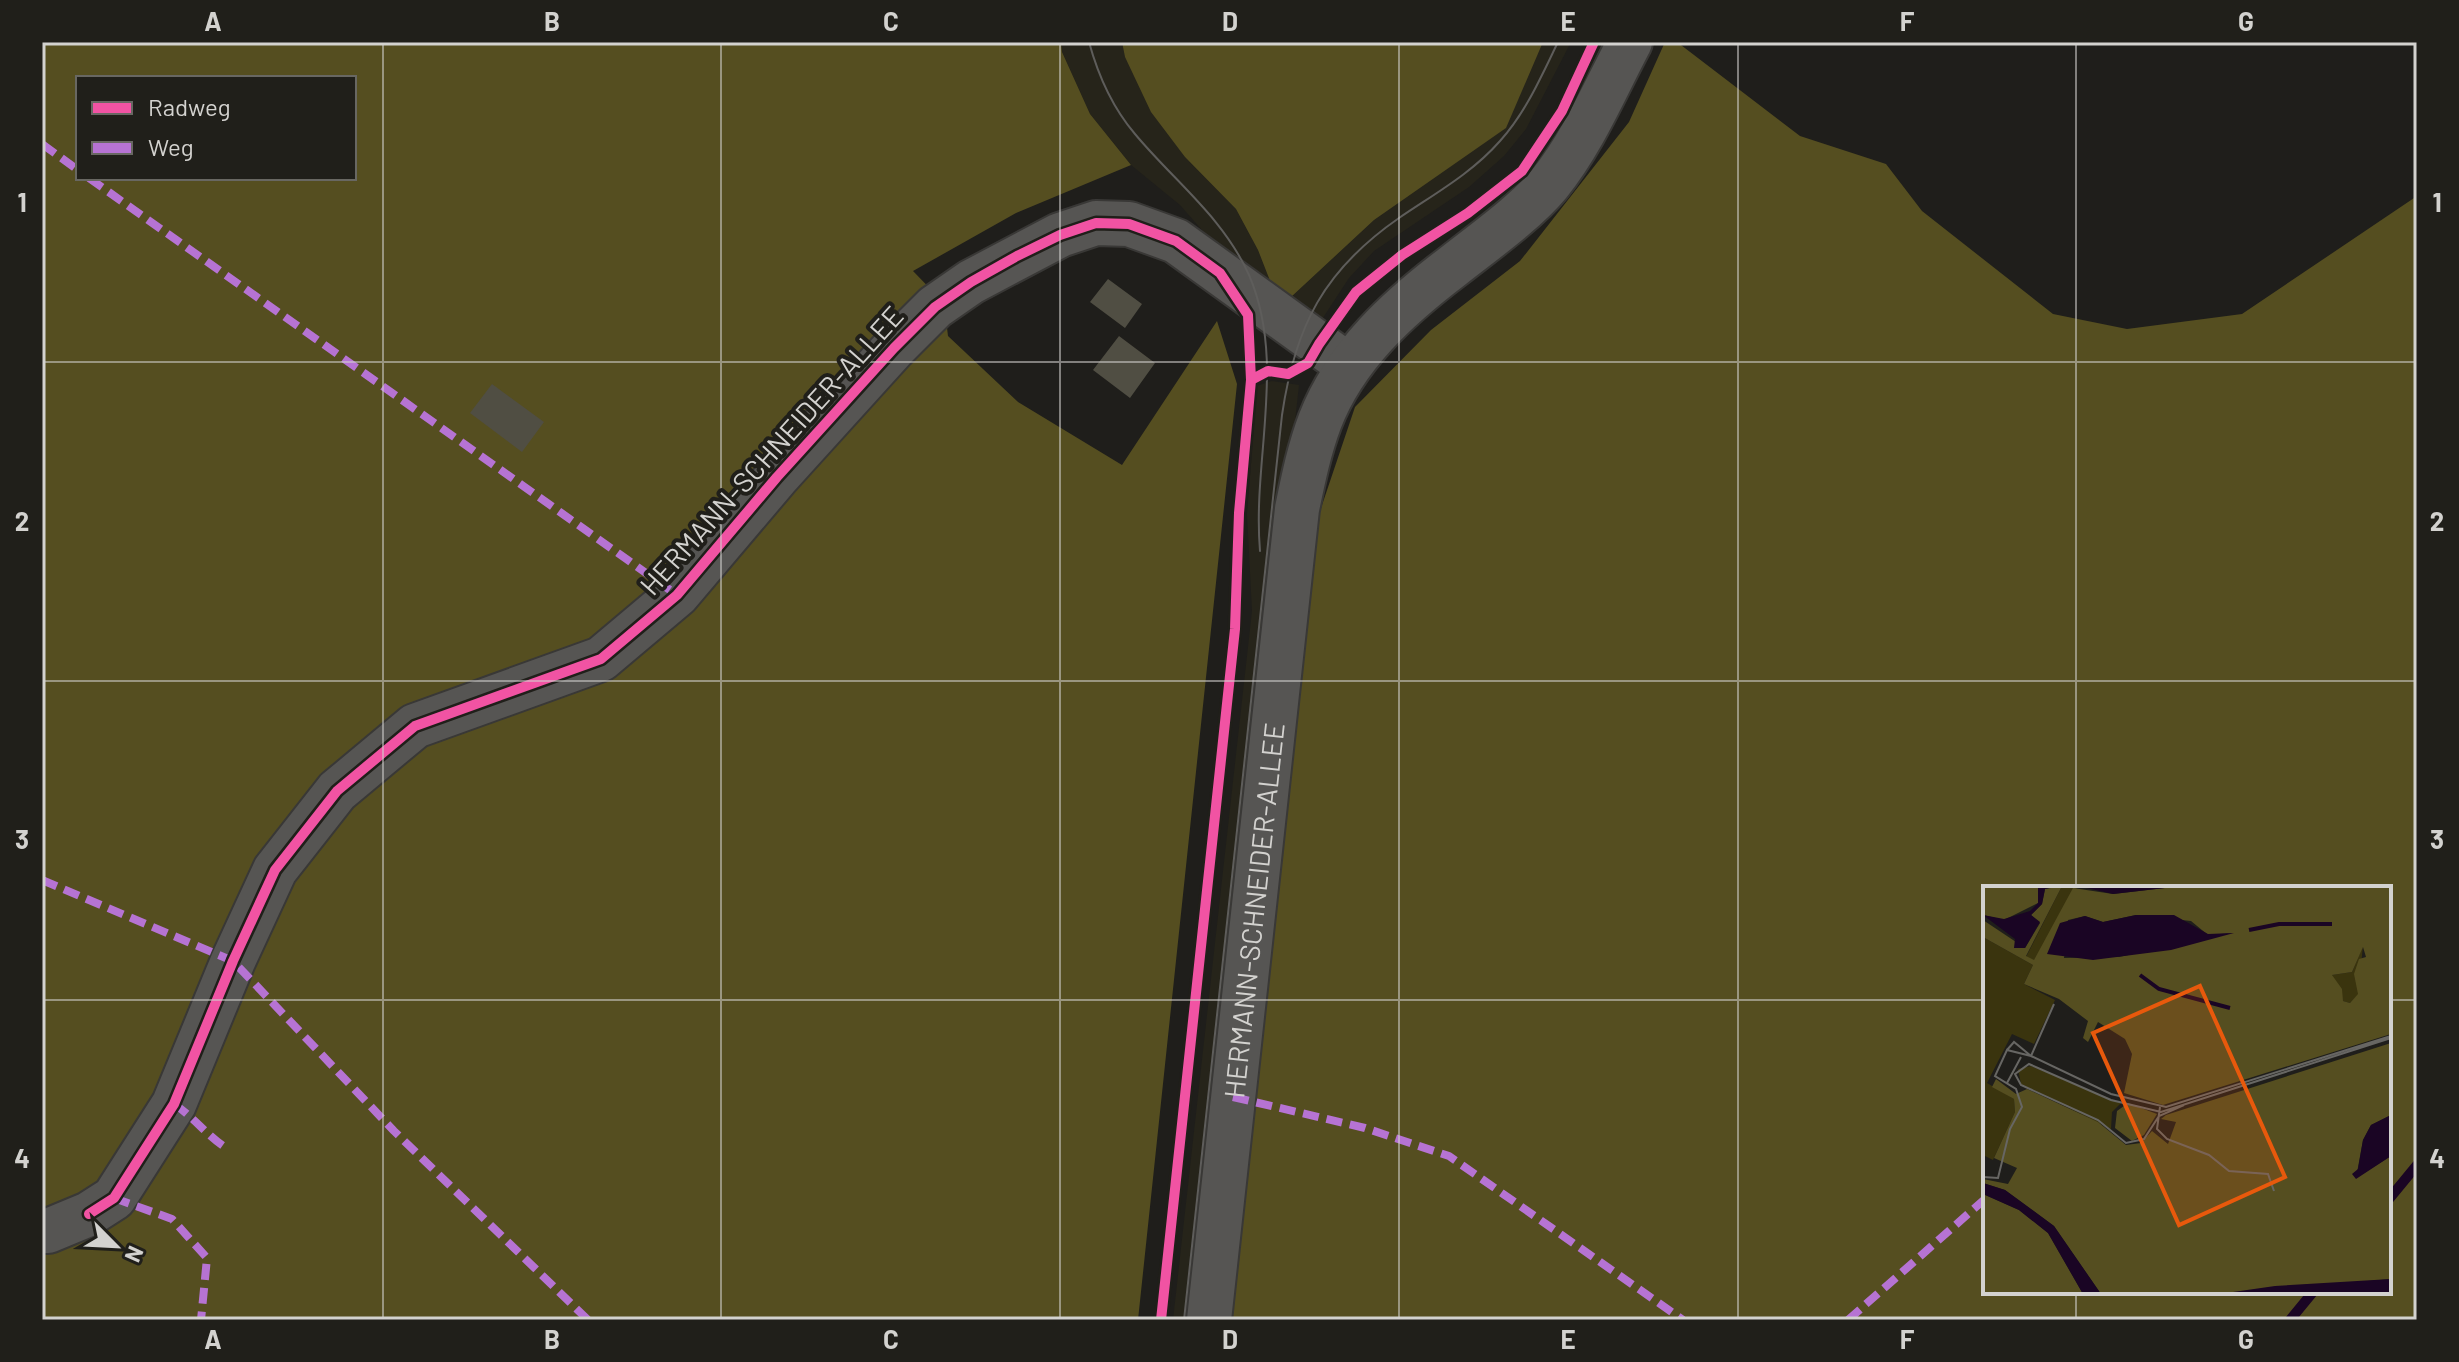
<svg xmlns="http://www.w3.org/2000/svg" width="2459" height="1362" font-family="Barlow,sans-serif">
<rect width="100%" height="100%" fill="#1f1e1b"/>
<path fill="#26241a" d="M1061,42H1122L1125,57L1185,157L1236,209L1258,250L1272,286L1290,298L1374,220L1505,128L1543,42H1571L1526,129L1504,156L1469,187L1374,251L1349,278L1315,330L1209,238L1180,205L1131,165L1090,114L1062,52Z
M1272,381L1299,385L1197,1320H1173L1252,611L1247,514L1257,386Z"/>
<path fill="#554e20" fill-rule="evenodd" d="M42,42H1061L1062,52L1090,114L1131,165L1016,213L913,271L944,303L948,336L1018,402L1122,465L1217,321L1237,384L1138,1320H42ZM78,78H354V178H78Z
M1122,42H1543L1506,128L1374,220L1290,298L1272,286L1258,250L1236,209L1185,157L1151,112L1125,57Z
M1665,42H1677L1800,136L1886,164L1922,211L2053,314L2127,329L2242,314L2417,196V1320H1231L1319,514L1355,407L1431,330L1520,261L1629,122ZM1985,888H2389V1292H1985Z"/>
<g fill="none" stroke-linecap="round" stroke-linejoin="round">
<path stroke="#1a0524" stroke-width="10" d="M2389,1199L2417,1165
M2290,1320L2313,1292"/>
</g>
<path fill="#504e43" d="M1108,279L1142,304L1125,328L1090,302Z
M1119,336L1155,363L1130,398L1093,370Z
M492,384L544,422L522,452L470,413Z"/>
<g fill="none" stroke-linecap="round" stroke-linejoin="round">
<g stroke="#393836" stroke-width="48">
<g id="minor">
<path d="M42,1231H48L89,1214L114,1198L174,1104L233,961L275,870L337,791L415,726L601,659L677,595L777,477L894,348L935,307L971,282L1060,235L1096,223L1129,224L1176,241L1349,366"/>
<path id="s1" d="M1209,1320L1297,509C1303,480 1309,450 1320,421C1345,356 1398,308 1452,267C1481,244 1526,212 1549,184C1583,142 1605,89 1630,42"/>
</g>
</g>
<path stroke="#585856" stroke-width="5" stroke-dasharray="6 4" stroke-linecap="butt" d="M1346,307L1356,292L1384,270
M1251,380L1268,371L1292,372
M1161,1320L1235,629L1239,513L1251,380L1249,342"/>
<use href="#minor" stroke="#565553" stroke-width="44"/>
<path stroke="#5e5d5b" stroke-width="2" d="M1089,42C1098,75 1112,107 1135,134C1174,181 1223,217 1249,275C1287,363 1252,459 1260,551
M1184,1320L1282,415C1295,326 1324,270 1399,218C1434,194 1471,174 1500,141C1526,112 1541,77 1558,42"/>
<path stroke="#b673d3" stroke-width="8" stroke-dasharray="16 8" stroke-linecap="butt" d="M42,144L78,170
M89,178L677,595
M42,880L233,961L394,1131L588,1320
M1233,1097L1365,1128L1449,1156L1683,1320
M174,1104C195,1118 208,1137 228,1149
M114,1198L172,1219L207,1258L201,1320
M1848,1320L1985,1199"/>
<g stroke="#201f1a" stroke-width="15">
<path id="cycleway" d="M1251,380L1268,371L1288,374L1308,363L1319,344L1356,292L1402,255L1468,213L1522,171L1562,111L1594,42
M89,1214L114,1198L174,1104L233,961L275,870L337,791L415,726L601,659L677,595L777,477L894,348L935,307L971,282L1017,256L1060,235L1096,223L1129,224L1176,241L1220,273L1248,315L1251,380L1239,513L1235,629L1161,1320"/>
</g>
<use href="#cycleway" stroke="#f153a3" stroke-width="10"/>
</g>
<path fill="none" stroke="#d3d2cf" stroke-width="2" stroke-opacity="0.55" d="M383,42V1320M721,42V1320M1060,42V1320M1399,42V1320M1738,42V1320M2076,42V888M42,362H2417M42,681H2417M42,1000H1985M2389,1000H2417M2076,1292V1320"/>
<g text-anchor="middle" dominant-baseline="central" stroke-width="8" stroke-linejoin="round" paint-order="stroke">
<g font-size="28" fill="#d3d2cf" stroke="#201f1a">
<text transform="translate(771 450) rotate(-48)">HERMANN-SCHNEIDER-ALLEE</text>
<text stroke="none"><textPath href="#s1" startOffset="412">HERMANN-SCHNEIDER-ALLEE</textPath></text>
</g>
</g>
<g transform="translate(1983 886)">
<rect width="408" height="408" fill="#1f1e1b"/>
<path d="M79,0H95L51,75L43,71ZM0,51L50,79L41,98L72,114L51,158L29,148L4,197L31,213L32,226L10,274L0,269ZM380,60L375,109L367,117L360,115L349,89L369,86ZM48,180L138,217L129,226L128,243L38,198L35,183Z" fill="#3a340e"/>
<path d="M0,0H55V17L21,34L0,29ZM79,0L43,70L51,74L90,2L130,8L199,0H408V148L180,219L141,207L149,168L142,153L115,136L105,156L100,152L105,135L76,113L41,98L50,79L0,51V34L42,62L57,37L48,29L59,18L62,3ZM153,29L208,35L225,49L249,47L136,71L81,72L85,34L102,30L120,36ZM380,61L383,71L376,73L371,88L375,108L367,117L360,115L359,103L349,89L369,86ZM408,157V229L388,239L380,254L373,292L408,270V393L236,408H118L71,340L22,304L0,297V293L25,298L34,282L11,272L32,226L31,213L9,201L13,193L33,208L44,203L115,236L143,259L158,257L169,245L185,258L193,236L178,233L183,229ZM145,217L174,228L161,249L149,255L132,242L134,225ZM0,308L36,324L65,347L100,408H0Z" fill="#554e20" fill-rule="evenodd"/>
<path d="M55,0H74L62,3L59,18L48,29L57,36L42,62H31L32,53L0,29L21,33L47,25L55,17ZM95,0H199L130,8ZM153,29H191L225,48L251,47L188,64L110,74L64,68L77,37L102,30L120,36ZM408,229V270L373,293L369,288L375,283L380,254L388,239ZM0,297L22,304L71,340L118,408H100L65,347L36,324L0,308ZM408,393V408H236L292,400Z" fill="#1a0524"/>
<path fill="none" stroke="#1a0524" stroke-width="4" d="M266,44L296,38H349M157,89L176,103L247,122"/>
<path fill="none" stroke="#676663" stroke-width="2" d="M24,164L31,156L48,170M48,170L71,118M24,197L38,171M201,219L176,230L161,253L143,257L115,234L38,199L32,188L46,178L128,214L178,226L408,152M177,221L174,243L184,253L226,269L246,285L285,288L291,305M0,291L15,292L27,243L39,221L33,203L12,190L24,164L48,170L128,208L183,221L408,150"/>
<path fill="#e8590c" fill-opacity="0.15" stroke="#e8590c" stroke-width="4" d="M217,100L302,291L196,339L110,147Z"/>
<rect width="408" height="408" fill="none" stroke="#d3d2cf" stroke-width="4"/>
</g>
<rect width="2459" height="1362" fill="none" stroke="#201f1a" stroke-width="88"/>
<rect x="76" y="76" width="280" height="104" fill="#201f1a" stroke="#686762" stroke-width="2"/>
<rect x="92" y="102" width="40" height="12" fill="#f153a3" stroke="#686762" stroke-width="2"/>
<text x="148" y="116" font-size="24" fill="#d3d2cf">Radweg</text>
<rect x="92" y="142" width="40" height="12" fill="#b673d3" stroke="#686762" stroke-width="2"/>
<text x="148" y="156" font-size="24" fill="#d3d2cf">Weg</text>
<g transform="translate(116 1246) rotate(114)" stroke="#201f1a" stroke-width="6" paint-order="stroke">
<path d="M0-6L14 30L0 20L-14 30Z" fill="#d3d2cf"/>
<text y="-12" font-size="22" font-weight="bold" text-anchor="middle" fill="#d3d2cf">N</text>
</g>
<rect x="44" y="44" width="2371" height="1274" fill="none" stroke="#d3d2cf" stroke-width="3"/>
<g font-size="26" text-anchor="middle" font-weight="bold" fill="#d3d2cf">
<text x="213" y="31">A</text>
<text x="552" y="31">B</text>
<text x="891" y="31">C</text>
<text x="1230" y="31">D</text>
<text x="1568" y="31">E</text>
<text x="1907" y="31">F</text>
<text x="2246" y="31">G</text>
<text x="22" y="212">1</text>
<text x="2437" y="212">1</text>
<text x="22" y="531">2</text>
<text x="2437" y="531">2</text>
<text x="22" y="849">3</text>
<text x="2437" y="849">3</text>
<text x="22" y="1168">4</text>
<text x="2437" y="1168">4</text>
<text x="213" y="1349">A</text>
<text x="552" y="1349">B</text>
<text x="891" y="1349">C</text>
<text x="1230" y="1349">D</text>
<text x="1568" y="1349">E</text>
<text x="1907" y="1349">F</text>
<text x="2246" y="1349">G</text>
</g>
</svg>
